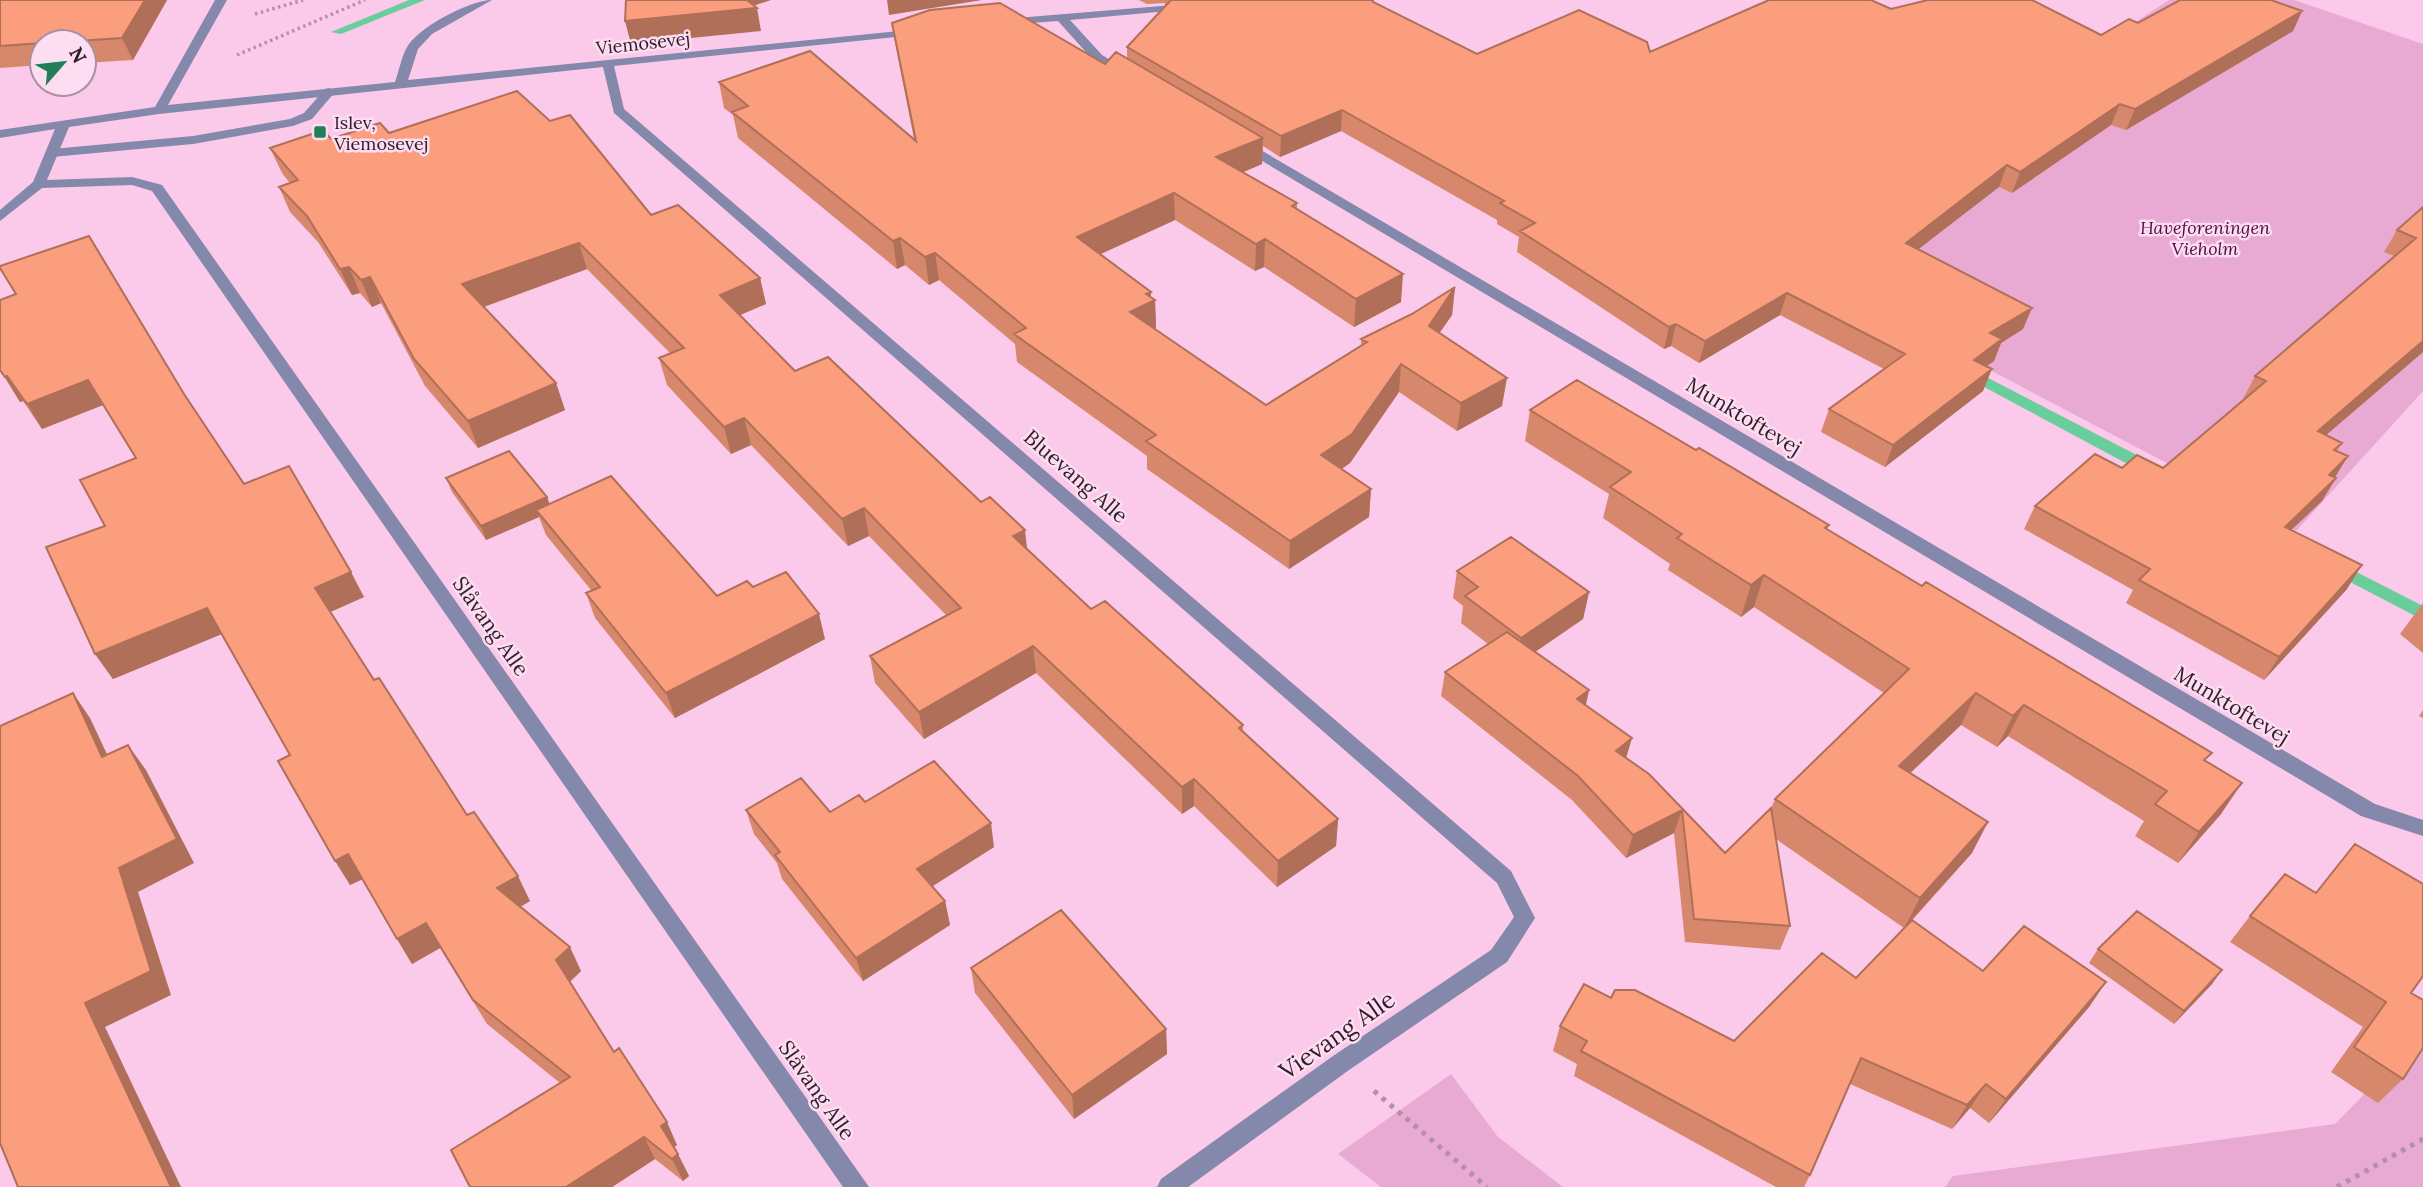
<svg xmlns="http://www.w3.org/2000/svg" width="2423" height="1187" font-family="Lora,serif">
<rect width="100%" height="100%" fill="#fbc9e9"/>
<path fill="#e8aad2" d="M2169,0H2294L2423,44V391L2296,531L1775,257Z
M2423,1034V1187H1945L1953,1176L2335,1124Z
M1451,1074L1498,1137L1563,1187H1381L1338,1154Z"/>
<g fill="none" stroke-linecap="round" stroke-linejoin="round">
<path fill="#6ace9c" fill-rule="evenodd" d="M409,0H425L341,34L331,32Z
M1967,367L2158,466L2160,470L2152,475L2146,474L1962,375L1959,372L1962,369Z
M2335,561L2423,606V620L2329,571L2326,567Z"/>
<path stroke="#b58ea7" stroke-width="3.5" stroke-dasharray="2.5 3.5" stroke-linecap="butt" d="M255,14L303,0
M237,55L365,0"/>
<path stroke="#b58ea7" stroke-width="5" stroke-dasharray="4.5 6" stroke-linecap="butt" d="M1374,1091L1487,1187
M2337,1187L2423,1139"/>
<path fill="#8488ab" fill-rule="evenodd" d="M329,88L335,92L312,119L293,126L193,144L52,157L46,153L52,149L193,136L290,119L304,113L325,89Z"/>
<path fill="#8488ab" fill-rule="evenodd" d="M215,0H227L168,105L395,82C399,71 401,59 406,49C416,28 470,0 492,0L432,34L418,49L408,80L919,29L921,31L915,35L614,66L624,109L1511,871L1535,918L1507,962L1349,1070L1188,1187H1157L1161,1179L1333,1056L1491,950L1514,917L1497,883L614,113L603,67L159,114L69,127L47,180L132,177L162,185L869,1187H843L152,191L132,185L42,188L0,221V210L33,182L55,129L0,138V130L155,107Z
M1186,4L1190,5V9L1070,20L1102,55L1129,71L1131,74L1125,78L1094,61L1058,21L1005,25L999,22L1005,19Z
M1242,139L2375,804L2423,820V836L2361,816L1237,146V140Z"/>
</g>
<path fill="#d7886c" d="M0,0H167L133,60L84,63V42H42V65L0,68Z
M1139,0H1373V2L1477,54L1650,52L1891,9L2101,35L2138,23L2302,11L2293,31L2126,130L2111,125L2012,193L1999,187L1918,249L2023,329L2001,343L1994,361L1986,366L1983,391L1885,467L1821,432L1829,409L1884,369L1780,315L1699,363L1671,346L1664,349L1517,252L1519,237L1497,224V220L1341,131L1280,157L1263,146L1262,164L1243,172L1297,203V208L1401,302L1354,327L1264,267L1255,271L1175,220L1100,254L1151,292V297L1155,300L1156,328L1154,329L1266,405L1361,346V339L1412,314L1455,287L1452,315L1439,333L1502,406L1457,431L1399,392L1350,463L1342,469L1371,489L1369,517L1289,569L1147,469V456L1017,362L1015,344L939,280L929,285L905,265L897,269L738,138L733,115L724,108L719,82L914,139L896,48L892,23L1105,64L1127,59V47L1165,7V3L1147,4Z
M389,133L651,215L760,278L766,304L740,315L795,371L1027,549L1091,609L1243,725V732L1338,819L1336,846L1277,887L1194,806L1182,814L1036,673L924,739L875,683L870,656L946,615L869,536L848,546L751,445L731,454L667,385L659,358L670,353L587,269L484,307L556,383L565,410L478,448L425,386L381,303L372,307L360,293L352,295L318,242L290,212L279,187L290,183L282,173L270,148L331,139Z
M2423,207V352L2326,435L2342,443L2337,451L2335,478H2336L2322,501L2291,530L2347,589L2264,680L2126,603L2133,590L2024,529L2035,506L2122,468H2163L2244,400L2243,399L2255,376L2394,256L2384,252L2397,230Z
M0,370L184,394L244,484L364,597L330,612L374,680L467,815L530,901L520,907L581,971L570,982L614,1052L677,1145L674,1147L689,1176L683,1181L655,1159L612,1187H470L560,1083L487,1024L440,948L412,964L362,879L350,885L290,755L221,634L113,679L95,654L105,526L136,458L103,405L42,429L23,401L20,402Z
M1530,410L1696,450L1829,525L1827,529L2206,761L2221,814L2178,863L2135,836L2144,821L2008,736L1997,747L1961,725L1910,773L1972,853L1908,925L1983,971L2106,982L2089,1007L1989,1123L1970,1108L1952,1129L1850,1084L1810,1175L1804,1187H1776L1574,1076L1577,1064L1553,1051L1560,1026L1611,998L1734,1041L1856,978L1904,928L1776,839L1790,926L1780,950L1685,942L1674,833L1626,858L1572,800L1441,696L1445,672L1488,644L1461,623L1463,606L1453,598L1457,571L1589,592L1583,619L1535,652L1586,705L1626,758L1649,774L1725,853L1771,809L1775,799L1884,693L1754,607L1741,617L1668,570L1670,564L1603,518L1609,494L1525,441Z
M446,478L547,497L549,504L717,596L753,587L825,639L675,718L595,618L586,593L591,590L546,535L539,517L486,540L452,492Z
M2423,603V653L2400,634Z
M2423,710V718L2419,716Z
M746,810L830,812L994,847L932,886L945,901L950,925L863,981L782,879L777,863L754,834Z
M2250,916L2411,993L2403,1079L2378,1103L2331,1072L2363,1027L2230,942Z
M2098,949L2212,984L2174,1024L2089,963Z
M971,968L1166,1029L1167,1054L1074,1119L975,993Z"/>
<path fill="#af6f58" d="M145,0H167L133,60L122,38Z
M736,0H771L744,9L757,8L761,31L631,44L625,21Z
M887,0H982L889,15Z
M2302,11L2293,31L2126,130L2135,109Z
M2120,104L2111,125L2012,193L2020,172Z
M1342,110L1341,131L1280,157L1281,136Z
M1263,138L1262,164L1216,184V157Z
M2007,165L1999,187L1898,265L1906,243Z
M1174,193L1175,220L1079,264L1077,237Z
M900,238L905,265L897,269L893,241Z
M1265,239L1264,267L1255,271L1256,244Z
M579,243L587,269L472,311L462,284Z
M935,253L939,280L929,285L925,257Z
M349,267L360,293L352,295L340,269Z
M1403,274L1401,302L1354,327L1356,299Z
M370,277L381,303L372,307L361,280Z
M760,278L766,304L726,321L720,295Z
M1455,287L1452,315L1425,354L1429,326Z
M1151,292V302L1155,300L1156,328L1131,340L1130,312L1146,294Z
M1787,293L1780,315L1699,363L1705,341Z
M2032,308L2023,329L2001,343L1994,361L1965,382L1974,360L1990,333Z
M1676,324L1671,346L1664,349L1669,327Z
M2423,341V352L2304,454L2318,431Z
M1401,364L1399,392L1350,463L1320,483L1321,455Z
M1992,369L1983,391L1885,467L1893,445Z
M7,376L23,401L20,402L5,377Z
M1507,378L1502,406L1457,431L1461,403Z
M88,380L103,405L42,429L27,404Z
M556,383L565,410L478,448L468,421Z
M744,418L751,445L731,454L724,427Z
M2348,456L2334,479L2329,475Z
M2336,478L2322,501L2270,550L2285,527Z
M1371,489L1369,517L1289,569L1290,541Z
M547,497L552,511L536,510L539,517L486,540L481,526Z
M864,508L869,536L848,546L842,519Z
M1025,530L1028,557L1013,536Z
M2362,565L2347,589L2264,680L2279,657Z
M351,572L364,597L328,613L315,588Z
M1764,575L1754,607L1741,617L1751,585Z
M1589,592L1583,619L1516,665L1521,638Z
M207,608L222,634L113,679L95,654Z
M819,614L825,639L675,718L666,693Z
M1033,646L1036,673L924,739L919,712Z
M1589,690L1584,714L1577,699Z
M73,693L90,718L120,782L102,757Z
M1976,693L1961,725L1885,797L1899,766Z
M2024,705L2008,736L1997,747L2013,716Z
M1632,738L1625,762L1616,751Z
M128,745L146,770L194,863L138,892L171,995L105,1027L181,1187H171L85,1003Z
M1194,779V806L1182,814V787Z
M2242,783L2221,814L2178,863L2199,832Z
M1682,810L1674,833L1626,858L1633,835Z
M1338,819L1336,846L1277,887L1278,861Z
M1988,822L1972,853L1904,928L1920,898Z
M991,823L994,847L922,893L917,869Z
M348,854L363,879L350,885L335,861Z
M518,876L530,901L510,913L497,888Z
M945,901L950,925L863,981L856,958Z
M426,923L440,948L412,964L397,939Z
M570,947L581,971L567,984L556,960Z
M2222,970L2212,984L2174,1024L2184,1011Z
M2106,982L2089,1007L1989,1123L2006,1099Z
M1166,1029L1167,1054L1074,1119L1072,1095Z
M1986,1084L1970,1108L1952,1129L1967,1105Z
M667,1122L677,1145L672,1148L661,1126Z
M644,1137L655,1159L612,1187H566Z
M678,1154L689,1176L683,1181L672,1159Z"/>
<path fill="#fa9e7e" stroke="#af6f58" stroke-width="2" d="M0,0H145L122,38L63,42H42V43L0,46Z
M626,0H747L757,8L625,21Z
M1171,0H1373V2L1477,54L1579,10L1647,42L1650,52L1769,0H1871L1891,9L1928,0H2032L2101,35L2129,19L2138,23L2180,0H2271L2302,11L2135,109L2120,104L2020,172L2007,165L1906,243L2032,308L1990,333L2002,339L1974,360L1992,369L1893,445L1829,409L1905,354L1787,293L1705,341L1676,324L1669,327L1520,231L1535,223L1500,203L1504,201L1342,110L1281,136L1127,47Z
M1000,3L1105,64L1116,52L1263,138L1216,157L1297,203L1292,206L1403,274L1356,299L1265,239L1256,244L1174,193L1077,237L1151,292L1146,294L1155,300L1130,312L1266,405L1367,342L1361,339L1412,314L1455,287L1429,326L1507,378L1461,403L1401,364L1352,434L1321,455L1371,489L1290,541L1146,441L1156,435L1014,334L1026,328L935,253L925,257L900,238L893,241L732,112L748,106L719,82L810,51L916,141L892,23L930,10Z
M517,91L550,121L570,115L651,215L678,205L760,278L720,295L795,371L828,357L981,502L990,497L1025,530L1013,536L1091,609L1105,601L1243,725L1239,728L1338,819L1278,861L1194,779L1182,787L1033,646L919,712L870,656L961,608L864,508L842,519L744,418L724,427L659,358L684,348L579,243L462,284L556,383L468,421L414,359L370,277L361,280L349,267L340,269L307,216L279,187L298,180L270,148L324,130L331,139L380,123L389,133Z
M2423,207V341L2318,431L2342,443L2334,450L2348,456L2329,475L2336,478L2285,527L2362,565L2279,657L2139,580L2150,569L2035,506L2095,454L2122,468L2137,455L2163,468L2266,381L2255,376L2416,238L2397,230Z
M89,236L184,394L244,484L289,466L351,572L315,588L374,680L379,678L467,815L474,812L518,876L497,888L570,947L556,960L614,1052L619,1048L667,1122L661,1126L678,1154L672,1159L644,1137L566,1187H470L451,1150L570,1077L473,1000L426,923L397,939L348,854L335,861L278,761L290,755L207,608L95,654L46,547L105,526L80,480L136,458L88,380L27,404L7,376L5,377L0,370V300L16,294L0,268V266Z
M1577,380L1696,450L1699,448L1829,525L1825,528L1922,586L1926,582L2212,753L2204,760L2242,783L2199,832L2155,804L2167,791L2024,705L2013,716L1976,693L1899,766L1988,822L1920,898L1775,799L1909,669L1764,575L1751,585L1677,538L1682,534L1610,487L1631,472L1530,410Z
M509,451L547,497L481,526L446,478Z
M611,476L717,596L747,581L753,587L786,572L819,614L666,693L586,593L600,587L536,510Z
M1511,537L1589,592L1521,638L1465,596L1478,587L1457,571Z
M1507,632L1589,690L1577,699L1632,738L1616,751L1649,774L1725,853L1771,808L1790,926L1694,919L1682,810L1633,835L1578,776L1445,672Z
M73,693L102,757L128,745L177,839L119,868L151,971L85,1003L171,1187H18L0,1143V726Z
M934,761L991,823L917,869L945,901L856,958L775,855L780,852L746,810L801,778L830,812L859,795L865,802Z
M2355,844L2423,884V976L2411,993L2423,1000V1048L2403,1079L2354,1047L2386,1002L2250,916L2285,874L2316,893Z
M1061,910L1166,1029L1072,1095L971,968Z
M2137,911L2222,970L2184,1011L2098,949Z
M1912,920L1983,971L2024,926L2106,982L2006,1099L1986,1084L1967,1105L1861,1058L1810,1175L1581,1051L1587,1041L1560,1026L1584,984L1611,998L1615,990H1635L1734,1041L1822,953L1856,978Z"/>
<rect fill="#218057" stroke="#fcddf1" stroke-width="2.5" x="313" y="125" width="14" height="14" rx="3.5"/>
<g text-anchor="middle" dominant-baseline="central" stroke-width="5" stroke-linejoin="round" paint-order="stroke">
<g font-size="18" fill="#2f1d29" stroke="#fcddf1">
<text transform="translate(643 43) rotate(-6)">Viemosevej</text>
</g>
<g font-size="18" fill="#2f1d29" stroke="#fcddf1" text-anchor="start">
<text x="334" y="122">Islev,<tspan x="334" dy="21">Viemosevej</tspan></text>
</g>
<g font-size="18" font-style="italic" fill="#530b42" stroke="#fcddf1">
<text x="2205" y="227">Haveforeningen<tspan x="2205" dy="21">Vieholm</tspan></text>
</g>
<g font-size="21" fill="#2f1d29" stroke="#fcddf1">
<text transform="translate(1744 416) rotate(31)">Munktoftevej</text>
<text transform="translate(1076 476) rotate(41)">Bluevang Alle</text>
<text transform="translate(491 626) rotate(55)">Slåvang Alle</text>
<text transform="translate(2232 705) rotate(31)">Munktoftevej</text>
<text transform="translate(817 1090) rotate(55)">Slåvang Alle</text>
</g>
<g font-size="24" fill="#2f1d29" stroke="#fcddf1">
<text transform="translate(1337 1035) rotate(-35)">Vievang Alle</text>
</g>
</g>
<g transform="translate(63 63) rotate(62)"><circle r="33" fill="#fcddf1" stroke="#aa90a1" stroke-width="2"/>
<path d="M0-5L12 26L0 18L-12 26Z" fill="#218057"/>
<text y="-10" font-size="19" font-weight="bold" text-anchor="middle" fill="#2f1d29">N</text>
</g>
</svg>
